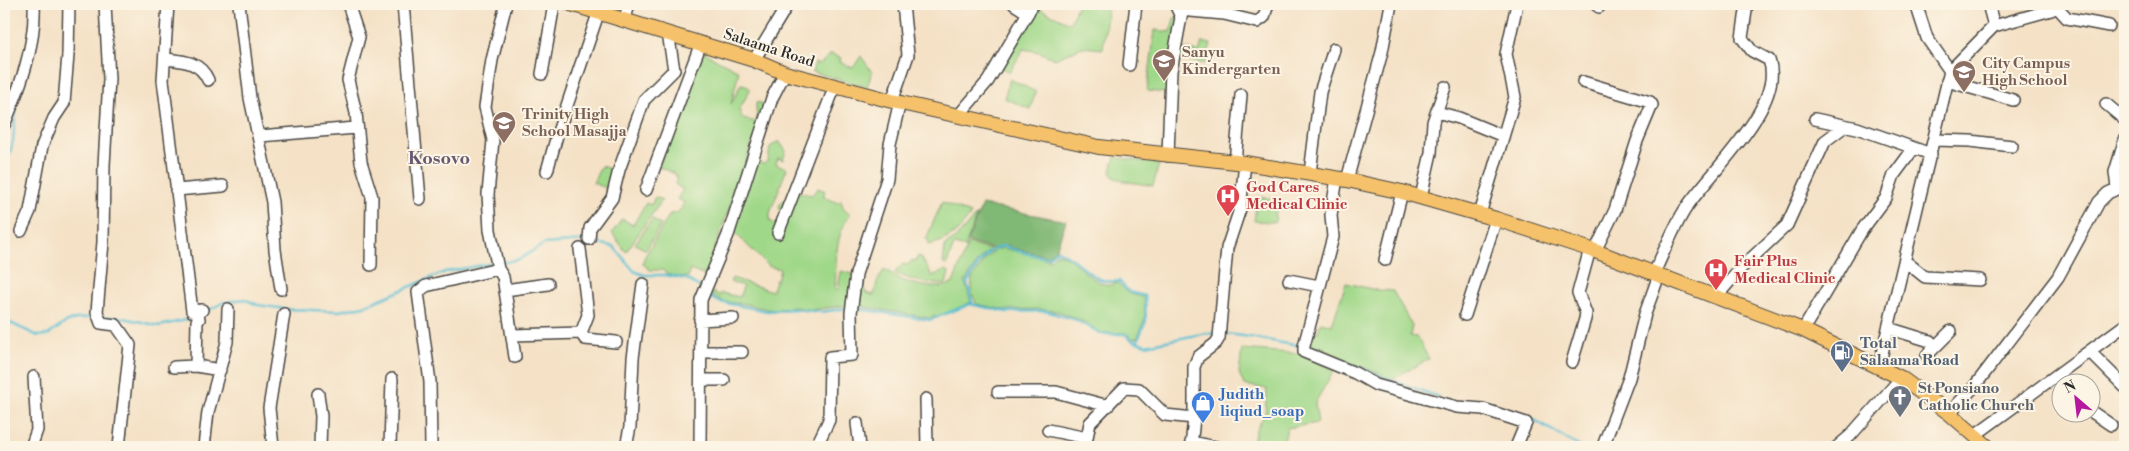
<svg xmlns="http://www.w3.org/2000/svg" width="2129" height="451" font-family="'Libre Bodoni',serif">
<rect width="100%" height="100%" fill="#fcf5e5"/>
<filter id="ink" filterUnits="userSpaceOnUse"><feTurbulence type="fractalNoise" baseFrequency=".02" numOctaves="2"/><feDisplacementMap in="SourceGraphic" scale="10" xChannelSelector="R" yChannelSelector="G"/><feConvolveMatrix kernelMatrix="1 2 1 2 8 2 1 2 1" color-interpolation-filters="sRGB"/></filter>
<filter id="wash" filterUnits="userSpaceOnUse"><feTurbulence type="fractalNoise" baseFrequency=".0096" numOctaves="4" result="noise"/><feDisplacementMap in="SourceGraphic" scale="20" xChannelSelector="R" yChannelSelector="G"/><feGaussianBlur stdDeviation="1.12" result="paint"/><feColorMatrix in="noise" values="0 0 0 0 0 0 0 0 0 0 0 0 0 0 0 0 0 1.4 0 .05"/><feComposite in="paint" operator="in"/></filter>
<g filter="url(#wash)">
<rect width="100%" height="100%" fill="#f4e1c6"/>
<path fill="#a0d889" stroke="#66825a" d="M1078,4H1108L1103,49L1082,47L1055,59L1039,52L1023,49L1010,72L1001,68L1036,7L1070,23Z
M1179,17L1166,93L1147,91L1155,30L1171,32L1174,18Z
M1202,42L1211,44L1205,64L1178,58L1181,48L1199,52Z
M701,51L739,71L731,104L741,84L746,85L750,90L739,110L743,119L757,122L756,105L758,102L766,105L705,276L690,270L688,277C680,277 669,277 663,270H650L643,264L644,258L670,214C679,214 681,210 684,202L677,199L683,190L675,184L677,178L675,174L659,167Z
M831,54L841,58L840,62L853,68L861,56L872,72L867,87L812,72L815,63L820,64Z
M1010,79L1036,92L1030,109L1004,98Z
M779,141L786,151L783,160L778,158L776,164L787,168L770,213V220L774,224L780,219L784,211L779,209L780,203L798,192L812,195L818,188L825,191L823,196L838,203L841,200L843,207L850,214C833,241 837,261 835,290L838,289L841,271L853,274L849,305L812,310L795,307L772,310L745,304L724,302L711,295L714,292L720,296L721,293L740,297L743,286L730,282L732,278L772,291L775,280H777L780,269L768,266L733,231L756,162L764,164L768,161L770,147Z
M1115,157L1159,164L1153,186C1144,183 1113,183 1111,173C1111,169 1114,161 1115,157Z
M601,166L619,172L609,189L593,183Z
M655,197L662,200L626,252L612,233L622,219L633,225L646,203L651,205Z
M1257,197L1277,199L1275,222L1254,221Z
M942,202L971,214C960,231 948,242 928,245L929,241L926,239Z
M977,214L965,248L954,245L946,266L943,263L945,246L960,234Z
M652,219L661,225L646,250L635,244Z
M968,244L990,250L979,260L965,282L971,302L946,314L929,318L854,305L859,282L865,284L864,288L866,293L874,295L877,282L884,270C891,272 895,277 902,280C915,285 940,291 953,283Z
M1003,248L1048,259H1051L1057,253C1076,257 1086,280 1107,285C1111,286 1113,283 1118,283L1129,294L1144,297L1145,319L1138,337L1134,339L1125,333H1101L1084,322L1060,312L1039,309L1005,310L976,304L971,290L972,278L985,259L995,250Z
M918,256L921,257L932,276L946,270L949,272L946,284C936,286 902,279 895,272L903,264L908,265L912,260L916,261Z
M1346,283L1376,290L1393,291L1412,326L1410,336L1417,337L1429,359L1390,380L1379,373L1339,359L1309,345L1313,330L1318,332L1321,322L1332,325Z
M1242,349L1301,354L1334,370L1315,403L1318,423L1287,428L1284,441L1252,447L1256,430L1265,414L1267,389L1244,385L1239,373Z"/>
<path fill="#80b875" stroke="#567250" d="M982,205L1066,221L1056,249L1047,256L1012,248L1008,245L992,249L967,242Z"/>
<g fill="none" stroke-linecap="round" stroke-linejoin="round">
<path stroke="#56bed3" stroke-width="2.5" d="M4,175L13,141L16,110
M590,241L614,247L634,271L644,275H665L686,279L701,288
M501,263L520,259L544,244L585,241
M707,296L720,302L767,311L795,309L821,312L848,308
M973,305L967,283C976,268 985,248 1005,246C1010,249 1042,258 1047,257C1051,256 1054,252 1057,250C1081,259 1091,286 1119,281L1129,292L1145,296L1146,321L1137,342
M854,308L930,320L970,304L1007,312L1045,311L1074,319L1102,334H1125L1132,340L1146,345L1207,333L1216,334
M206,312L222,303L244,299L258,305L285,309L339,311L364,306L445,272L493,263
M102,317L124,318L159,326L194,318
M4,320L38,336L48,335L65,323L76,319L94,317
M1222,334C1248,335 1273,342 1300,346
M1308,346L1314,348L1323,354
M1339,361L1439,397
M1491,406L1526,415L1580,447"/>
</g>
</g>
<g filter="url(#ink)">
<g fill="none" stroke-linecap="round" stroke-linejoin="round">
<g stroke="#494642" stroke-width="14">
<path id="minor" d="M105,4L109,79L104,165L103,242L97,312L101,323L116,325L130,345L119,447
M168,4L163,80L192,311L202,310
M239,4L250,98L272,202L275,250L281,289
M348,4L359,37L348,80L356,113L361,162L372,197L371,265
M403,4L420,199
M506,4L492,60L485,107L493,140L488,194L490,230L498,269L503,277L515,357
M1014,4L1028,13
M1595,4L1599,7
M1916,4L1927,38L1950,71
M1988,4L1994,26
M2057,7L2067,18L2109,26
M1179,10L1224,14L1257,22L1264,17L1268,4
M625,19L629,4
M165,59C182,61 200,61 208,80
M754,60L788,4
M1129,65L1136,4
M542,74L554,4
M1947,81L2013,100
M1583,82L1650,102L1652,105L1637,141L1615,210L1595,251
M892,101L908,55L903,4
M2106,104L2125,120
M1437,112L1459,118L1503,136
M959,115L988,81L1033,4
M1815,119L1857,128L1931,154
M4,125C20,87 36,46 34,4
M260,136L356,128
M1934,140L1970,141L2012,146
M1168,156L1171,71L1181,17L1175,4
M1235,162L1241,95
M547,171L558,132L599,11
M1310,173L1320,92L1334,49
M1337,178L1331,215L1333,237L1304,346V352L1355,373L1376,385L1457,407L1483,409L1526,423L1516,447
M1347,180L1382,52L1391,4
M2117,188L2115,172L2125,139
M176,190L223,186
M646,190L701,43
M1421,197L1431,153L1433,122L1445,87
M1480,214L1515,97L1506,54L1517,4
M21,231L30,211L42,146L54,118L64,103L68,55L69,4
M778,233L835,86
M589,239L590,228L612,198L619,170L644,100L674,70L668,33
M580,249L588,315L581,333
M1385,260L1402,192
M1905,261L1925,277L1980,280
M1654,273C1664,252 1673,228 1686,208C1709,173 1786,105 1769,60L1752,51L1742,38L1747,4
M1289,280L1319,286
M505,290L548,284
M1717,296L1741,268L1787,225L1825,141L1845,126
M196,311L199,319L197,321L196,366
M1465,315L1496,219
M700,320L733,318
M1888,328L1930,341L1935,347
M1803,330L1862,230L1886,198L1894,175L1914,148
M581,333L585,339L616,342
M512,335L581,333
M701,352H742
M2090,352L2125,387
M1927,355L1951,331
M1572,362L1585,319L1586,313L1578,293L1590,249
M1879,366L1950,71L1994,26L2051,10L2059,4
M174,367L196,366L220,370
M701,380H724
M998,392H1056L1108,406
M318,394L321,416L320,447
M926,399L927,447
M2092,412L2111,425
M1949,413L1974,387L2058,277L2099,202L2108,193L2125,185
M857,423L860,447
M1048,430L1087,438
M1975,435L2125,325
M1191,442L1216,447
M1603,446L1629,378L1645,314L1659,275
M31,447L37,430L34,377
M204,447L208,412L227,342L228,309
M273,447L269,408L284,314
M390,447L392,379
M431,447L430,382L418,292L426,286L498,269
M626,447L630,427L633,358L643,284
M700,447L701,300L728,235L772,98L785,73
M816,447L829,420L830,357L852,355L851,313L856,274L887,179L890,144L900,102
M1085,447L1090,423L1124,388L1139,389L1165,415L1194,418
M1191,447L1194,418V367L1198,357L1216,343L1219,338L1227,248L1240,209L1245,163
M1837,447L1850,436L1901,378"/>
</g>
<g stroke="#494642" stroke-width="16">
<path id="major" d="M571,4L754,60L785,73L892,101L1099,147L1245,163L1347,180L1402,192L1496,219L1595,251L1803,330L1901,378L1949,413L1988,447"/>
</g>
<use href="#minor" stroke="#fff" stroke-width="11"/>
<use href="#major" stroke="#f5c16b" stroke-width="14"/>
</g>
</g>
<defs>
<g id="school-pin" transform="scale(1.25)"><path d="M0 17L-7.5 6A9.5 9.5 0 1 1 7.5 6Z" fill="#8d6e63" stroke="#fcf5e5"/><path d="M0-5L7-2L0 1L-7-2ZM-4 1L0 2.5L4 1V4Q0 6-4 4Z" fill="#fff"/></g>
<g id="hospital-pin" transform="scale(1.25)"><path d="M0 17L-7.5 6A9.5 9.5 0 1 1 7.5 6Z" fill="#e0444e" stroke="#fcf5e5"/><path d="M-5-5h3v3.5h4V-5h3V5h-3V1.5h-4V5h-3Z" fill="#fff"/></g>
<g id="fuel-pin" transform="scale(1.25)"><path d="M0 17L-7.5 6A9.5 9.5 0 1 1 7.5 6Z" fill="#5c6f8a" stroke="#fcf5e5"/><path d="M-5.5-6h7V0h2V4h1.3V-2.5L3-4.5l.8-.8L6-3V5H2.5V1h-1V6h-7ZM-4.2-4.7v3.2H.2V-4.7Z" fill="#fff"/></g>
<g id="church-pin" transform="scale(1.25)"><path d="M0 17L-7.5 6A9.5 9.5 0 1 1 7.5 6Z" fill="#6b7280" stroke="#fcf5e5"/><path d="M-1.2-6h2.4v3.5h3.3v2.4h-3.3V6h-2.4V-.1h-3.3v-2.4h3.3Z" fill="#fff"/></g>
<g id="shop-pin" transform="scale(1.25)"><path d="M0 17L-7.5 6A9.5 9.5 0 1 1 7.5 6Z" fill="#3f7fe0" stroke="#fcf5e5"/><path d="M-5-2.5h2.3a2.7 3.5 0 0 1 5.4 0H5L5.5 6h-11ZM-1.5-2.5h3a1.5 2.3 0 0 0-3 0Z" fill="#fff"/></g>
</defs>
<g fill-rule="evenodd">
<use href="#school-pin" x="1164" y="61"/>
<use href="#school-pin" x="1964" y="72"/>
<use href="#school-pin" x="504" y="123"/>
<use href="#hospital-pin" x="1228" y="196"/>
<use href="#hospital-pin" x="1716" y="270"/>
<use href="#fuel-pin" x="1842" y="352"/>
<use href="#church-pin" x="1900" y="397"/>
<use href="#shop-pin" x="1203" y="403"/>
</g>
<g text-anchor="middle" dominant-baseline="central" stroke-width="4" stroke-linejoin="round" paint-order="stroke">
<g font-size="15" fill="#2b2b2b" stroke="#fcf5e5">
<text transform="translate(769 48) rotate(18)">Salaama Road</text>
</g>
<g font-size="15" font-weight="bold" fill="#785e54" stroke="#fcf5e5" text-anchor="start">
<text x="1182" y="52">Sanyu<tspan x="1182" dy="17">Kindergarten</tspan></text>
<text x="1982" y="63">City Campus<tspan x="1982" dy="17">High School</tspan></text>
<text x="522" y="114">Trinity High<tspan x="522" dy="17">School Masajja</tspan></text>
</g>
<g font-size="15" font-weight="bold" fill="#be3a42" stroke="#fcf5e5" text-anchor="start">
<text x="1246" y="187">God Cares<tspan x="1246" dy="17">Medical Clinic</tspan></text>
<text x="1734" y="261">Fair Plus<tspan x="1734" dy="17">Medical Clinic</tspan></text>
</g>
<g font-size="15" font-weight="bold" fill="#4e5e75" stroke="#fcf5e5" text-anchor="start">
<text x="1860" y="343">Total<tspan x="1860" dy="17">Salaama Road</tspan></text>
</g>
<g font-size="15" font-weight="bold" fill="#5b616d" stroke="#fcf5e5" text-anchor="start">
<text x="1918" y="388">St Ponsiano<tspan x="1918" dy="17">Catholic Church</tspan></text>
</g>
<g font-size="15" font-weight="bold" fill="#366cbe" stroke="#fcf5e5" text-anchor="start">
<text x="1220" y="394">Judith<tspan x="1220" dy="17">liqiud_soap</tspan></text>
</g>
<g font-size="18" font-weight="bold" fill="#675872" stroke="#fcf5e5">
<text x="439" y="158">Kosovo</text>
</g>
</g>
<rect width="2129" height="451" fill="none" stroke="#fcf5e5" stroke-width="20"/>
<g transform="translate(2076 398) rotate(332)"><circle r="24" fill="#fcf5e5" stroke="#a8a49b"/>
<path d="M0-4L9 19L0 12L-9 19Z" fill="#b5179e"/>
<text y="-8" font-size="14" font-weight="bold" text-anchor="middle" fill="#2b2b2b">N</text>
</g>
</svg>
